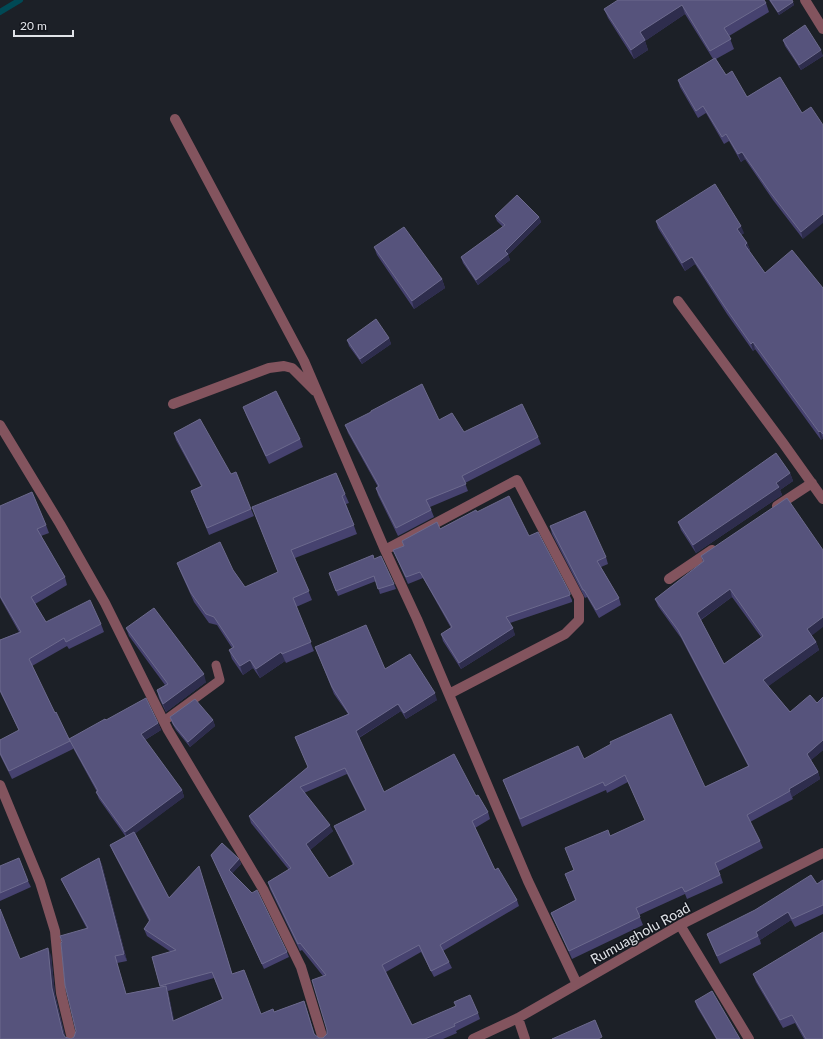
<svg xmlns="http://www.w3.org/2000/svg" width="823" height="1039" font-family="Lato,sans-serif">
<rect width="100%" height="100%" fill="#1c2027"/>
<g fill="none" stroke-linecap="round" stroke-linejoin="round">
<path stroke="#004955" stroke-width="6" d="M0,12L20,0"/>
<path stroke="#83545e" stroke-width="9" d="M164,721L220,680L216,665"/>
<path stroke="#83545e" stroke-width="10" d="M805,0L823,29
M175,119L304,361L385,550L417,619L528,881L577,984
M678,301L783,443L823,499
M173,404L269,368L284,366L292,368L315,391
M0,425L60,524L105,603L168,730L263,889L301,967L323,1039
M777,506L812,483
M385,550L517,480L579,598V620L565,634L449,694
M669,579L712,550
M0,785L40,882L55,931L61,993L72,1039
M680,925L749,1039
M518,1018L525,1039
M473,1039L518,1018L680,925L823,853"/>
</g>
<path fill="#46426f" fill-rule="evenodd" d="M769,0H792L794,5L779,15Z
M766,3L769,12L729,36L734,49L716,59L726,75L747,97L780,77L803,239L773,200L745,159L741,162L729,141L724,144L706,113L698,118L680,87L678,80L713,59L685,14L645,41L648,50L634,59L608,18L604,9Z
M783,40L823,55V56L801,70L785,46Z
M495,216L539,217L541,222L508,255L510,260L478,285L463,263L461,257L503,227L497,221Z
M656,221L744,233L741,235L747,243L750,250L749,251L765,273L823,288V438L821,440L755,349L753,351L727,314L695,264L685,271L658,228Z
M374,247L442,279L445,288L414,309L377,255Z
M389,338L391,344L362,364L349,346L347,340Z
M243,407L300,439L303,447L269,464L246,415Z
M439,420L464,432L538,437L541,444L465,483L468,491L430,507L434,517L398,536L378,495L376,488L378,487L348,433L345,425Z
M174,433L231,474L251,509L254,516L209,535L191,491L201,486L176,440Z
M790,473L793,481L780,490L782,495L696,553L681,530L678,522Z
M345,494L349,503L346,504L357,534L295,558L312,600L296,607L314,651L286,663L285,661L260,678L253,668L243,675L232,659L229,650L232,648L217,625L209,623L194,602L180,571L177,563L233,570L245,587L278,572L252,507Z
M0,506L46,525L49,533L41,536L65,577L67,585L35,604L46,622L101,624L104,632L69,649L67,646L32,666L55,713L69,739L106,720L158,723L161,730L145,740L182,790L184,797L135,833L169,898L201,873L232,974L261,1014L274,1012L304,1001L315,1035L319,1038H323L327,1034L323,976L302,950L300,951L270,889L268,882L289,870L251,823L249,816L308,767L295,737L348,714L334,694L315,647L385,669L437,700L406,719L401,711L359,738L384,792L476,796L488,812L490,819L475,828L495,870L517,900L519,906L443,951L449,962L452,968L434,977L421,952L386,972L412,1025L478,1013L480,1019L456,1031L457,1033L443,1039H0L20,959L51,955L55,994L65,1036V1037L71,1039L74,1037L76,1031L87,929L64,885L61,879L99,858L102,865L127,961L117,963L126,994L160,987L152,957L171,952L147,936L144,929L149,921L113,852L110,845L126,837L99,799L96,792H97L73,748V749L12,779L0,755V740L19,731L0,692V640L19,632L0,598ZM347,774L365,810L334,826L337,833L353,865L329,878L310,850L333,831L304,793ZM214,978L222,999L174,1021L168,991Z
M477,512L529,536L538,532L572,600V602L510,623L515,635L461,669L443,641L441,634L451,628L423,578L408,584L393,550L404,546L402,541L440,529Z
M550,526L606,557L608,564L601,567L619,598L621,605L599,618L587,597L585,598L552,534Z
M701,556L811,636L816,642L819,650L768,686L823,750L811,760L818,772L820,779L792,797L793,799L750,822L760,841L763,848L719,871L723,883L687,899L685,894L639,915L643,925L572,959L554,920L551,913L575,900L565,874L574,870L565,848L610,836L645,820L628,782L607,793L606,790L522,827L503,780L584,759L705,787L748,766L681,638L658,606L655,599L703,562ZM732,597L761,637L724,664L701,620Z
M374,559L394,584L396,589L380,594L376,581L338,596L329,573Z
M126,628L206,682L166,712L159,698L157,690L165,685L129,636Z
M170,717L213,720L215,726L190,747L176,730L172,723Z
M211,855L239,859L241,864L232,873L287,952L289,957L264,969Z
M0,866L28,881L31,887L0,901Z
M823,880V914L795,927L791,920L760,940L761,944L720,964L710,942L707,934L817,884Z
M753,974L823,1039H804L795,1023L783,1028L756,982Z
M695,1001L740,1039H716L697,1007Z"/>
<path fill="#2e2d4d" d="M793,2L794,5L779,15L778,12Z
M682,5L685,14L645,41L648,50L634,59L631,50L640,32Z
M821,50L823,56L801,70L799,65Z
M742,152L745,159L741,162L738,154Z
M823,214V223L803,239L801,232Z
M539,217L541,222L508,255L510,260L478,285L476,280Z
M741,226L744,233L739,236L737,229Z
M747,243L750,250L748,252L745,245Z
M692,257L695,264L685,271L682,263Z
M442,279L445,288L414,309L412,301Z
M389,338L391,344L362,364L360,359Z
M753,342L755,349L753,351L751,344Z
M820,431L823,438L821,440L819,432Z
M790,473L793,481L780,490L782,495L696,553L693,545L776,483Z
M730,589L732,597L700,620L697,613Z
M823,617V627L810,637L807,629Z
M513,628L515,635L461,669L459,663Z
M816,642L819,650L766,688L763,680Z
M281,652L285,661L260,678L256,669Z
M250,660L253,668L243,675L240,666Z
M204,674L206,682L166,712L163,704Z
M435,693L437,700L406,719L404,713Z
M398,704L401,711L358,738L356,731Z
M213,720L215,726L190,747L188,742Z
M158,723L161,730L143,741L141,734Z
M823,740V750L810,761L807,754Z
M818,772L820,779L792,797L789,789Z
M182,790L184,797L128,839L125,832Z
M330,825L333,831L309,851L306,844Z
M99,858L102,865L127,961L124,954Z
M239,859L241,864L231,875L229,870Z
M199,866L201,873L234,981L232,974Z
M788,912L791,920L760,940L756,932Z
M48,948L51,955L55,994L65,1039L63,1034L52,988Z
M166,986L168,992L176,1028L173,1021Z"/>
<path fill="#56537c" stroke="#6c6a8d" fill-rule="evenodd" d="M618,0H764L766,3L724,28L731,39L710,51L682,5L640,32L645,40L631,50L604,9Z
M770,0H792L793,2L778,12Z
M805,25L821,50L799,65L783,40Z
M715,58L726,75L732,71L747,97L780,77L802,113L811,107L823,125V214L801,232L770,192L742,152L738,154L726,134L722,137L703,106L696,111L678,80Z
M715,184L741,226L737,229L747,243L745,245L765,273L792,250L823,288V434L820,431L819,432L753,342L751,344L725,307L692,257L682,263L656,221Z
M517,195L539,217L505,251L508,254L476,280L461,257L505,225L495,216Z
M404,227L442,279L412,301L374,247Z
M376,319L389,338L360,359L347,340Z
M422,384L439,420L452,413L464,432L522,404L538,437L462,476L466,484L426,500L431,510L396,528L376,488L379,486L345,425L371,412V411Z
M276,391L300,439L266,456L243,407Z
M200,419L231,474L236,472L251,509L207,528L191,491L202,486L174,433Z
M776,453L790,473L776,483L779,487L693,545L678,522Z
M336,473L345,494L342,496L354,525L291,550L309,591L293,598L311,642L282,654L281,652L256,669L250,660L240,666L229,650L234,647L214,617L206,614L191,593L177,563L220,542L233,570L245,587L278,572L252,507Z
M32,492L46,525L37,529L65,577L31,597L46,622L90,600L101,624L66,642L64,638L29,659L55,713L56,712L70,741L9,771L0,753V740L19,730L0,690V640L21,632L0,596V506Z
M509,496L529,536L538,532L570,593V595L506,617L513,628L459,663L441,634L452,627L420,572L406,577L393,550L404,546L402,541L437,522L440,529L476,510L477,512Z
M787,498L823,550V617L807,629L816,642L763,680L790,712L810,695L817,703L823,697V740L807,754L818,772L789,789L790,791L747,815L760,841L715,863L720,875L685,892L682,887L636,908L640,917L569,951L551,913L576,900L565,874L574,870L565,848L608,830L610,836L645,820L625,775L605,786L603,782L520,819L503,780L578,746L584,759L611,744L610,742L671,714L705,787L749,766L678,630L655,599L704,561L701,556ZM730,589L763,636L724,664L697,613Z
M585,511L606,557L597,561L619,598L596,610L584,590H583L550,526Z
M373,555L374,559L381,556L394,584L378,589L374,576L336,591L329,573Z
M154,608L204,674L163,704L157,690L168,684L126,628Z
M366,625L385,669L410,654L435,693L404,713L398,704L356,731L384,792L454,754L476,796L478,795L488,812L472,821L495,870L498,868L517,900L440,945L449,962L431,971L419,945L382,965L412,1025L456,1006L454,1002L470,995L478,1013L454,1024L455,1026L425,1039H0V909L20,959L48,948L52,988L63,1034L65,1037L71,1039L74,1037L76,1031L65,985L61,943L62,942L60,936L88,928L61,879L99,858L124,954L115,956L126,994L166,986L173,1021L223,999L212,972L160,986L152,957L176,950L144,929L150,920L110,845L134,832L169,898L199,866L232,974L244,970L261,1014L273,1009L274,1012L304,1001L314,1034L319,1038H323L327,1034V1030L312,980L326,975L300,943L298,944L268,882L291,868L249,816L308,767L295,737L349,714L332,687L315,647ZM345,768L366,810L334,826L354,864L329,878L306,844L330,825L300,787Z
M146,698L158,723L141,734L182,790L125,832L96,792L98,791L69,739L105,719L106,720Z
M195,699L213,720L188,742L174,725L170,717Z
M222,843L239,859L229,870L252,893L257,890L287,952L262,964L211,855Z
M19,858L28,881L0,893V866Z
M811,875L817,884L823,880V905L792,919L788,912L756,932L758,936L717,956L707,934L755,910Z
M823,932V1039H806L792,1015L780,1020L753,974Z
M712,991L740,1039H717L695,1001Z
M595,1020L602,1037L598,1039H552Z"/>
<g text-anchor="middle" dominant-baseline="central" stroke-width="3" stroke-linejoin="round" paint-order="stroke">
<g font-size="14" fill="#e0e3e8" stroke="#13161d">
<text transform="translate(640 933) rotate(-29)">Rumuagholu Road</text>
</g>
</g>
<path d="M14 30v6h59v-6" fill="none" stroke="#e0e3e8" stroke-width="2"/>
<text x="20" y="30" font-size="12" fill="#e0e3e8" stroke="#13161d" stroke-width="3" paint-order="stroke">20 m</text>
</svg>
